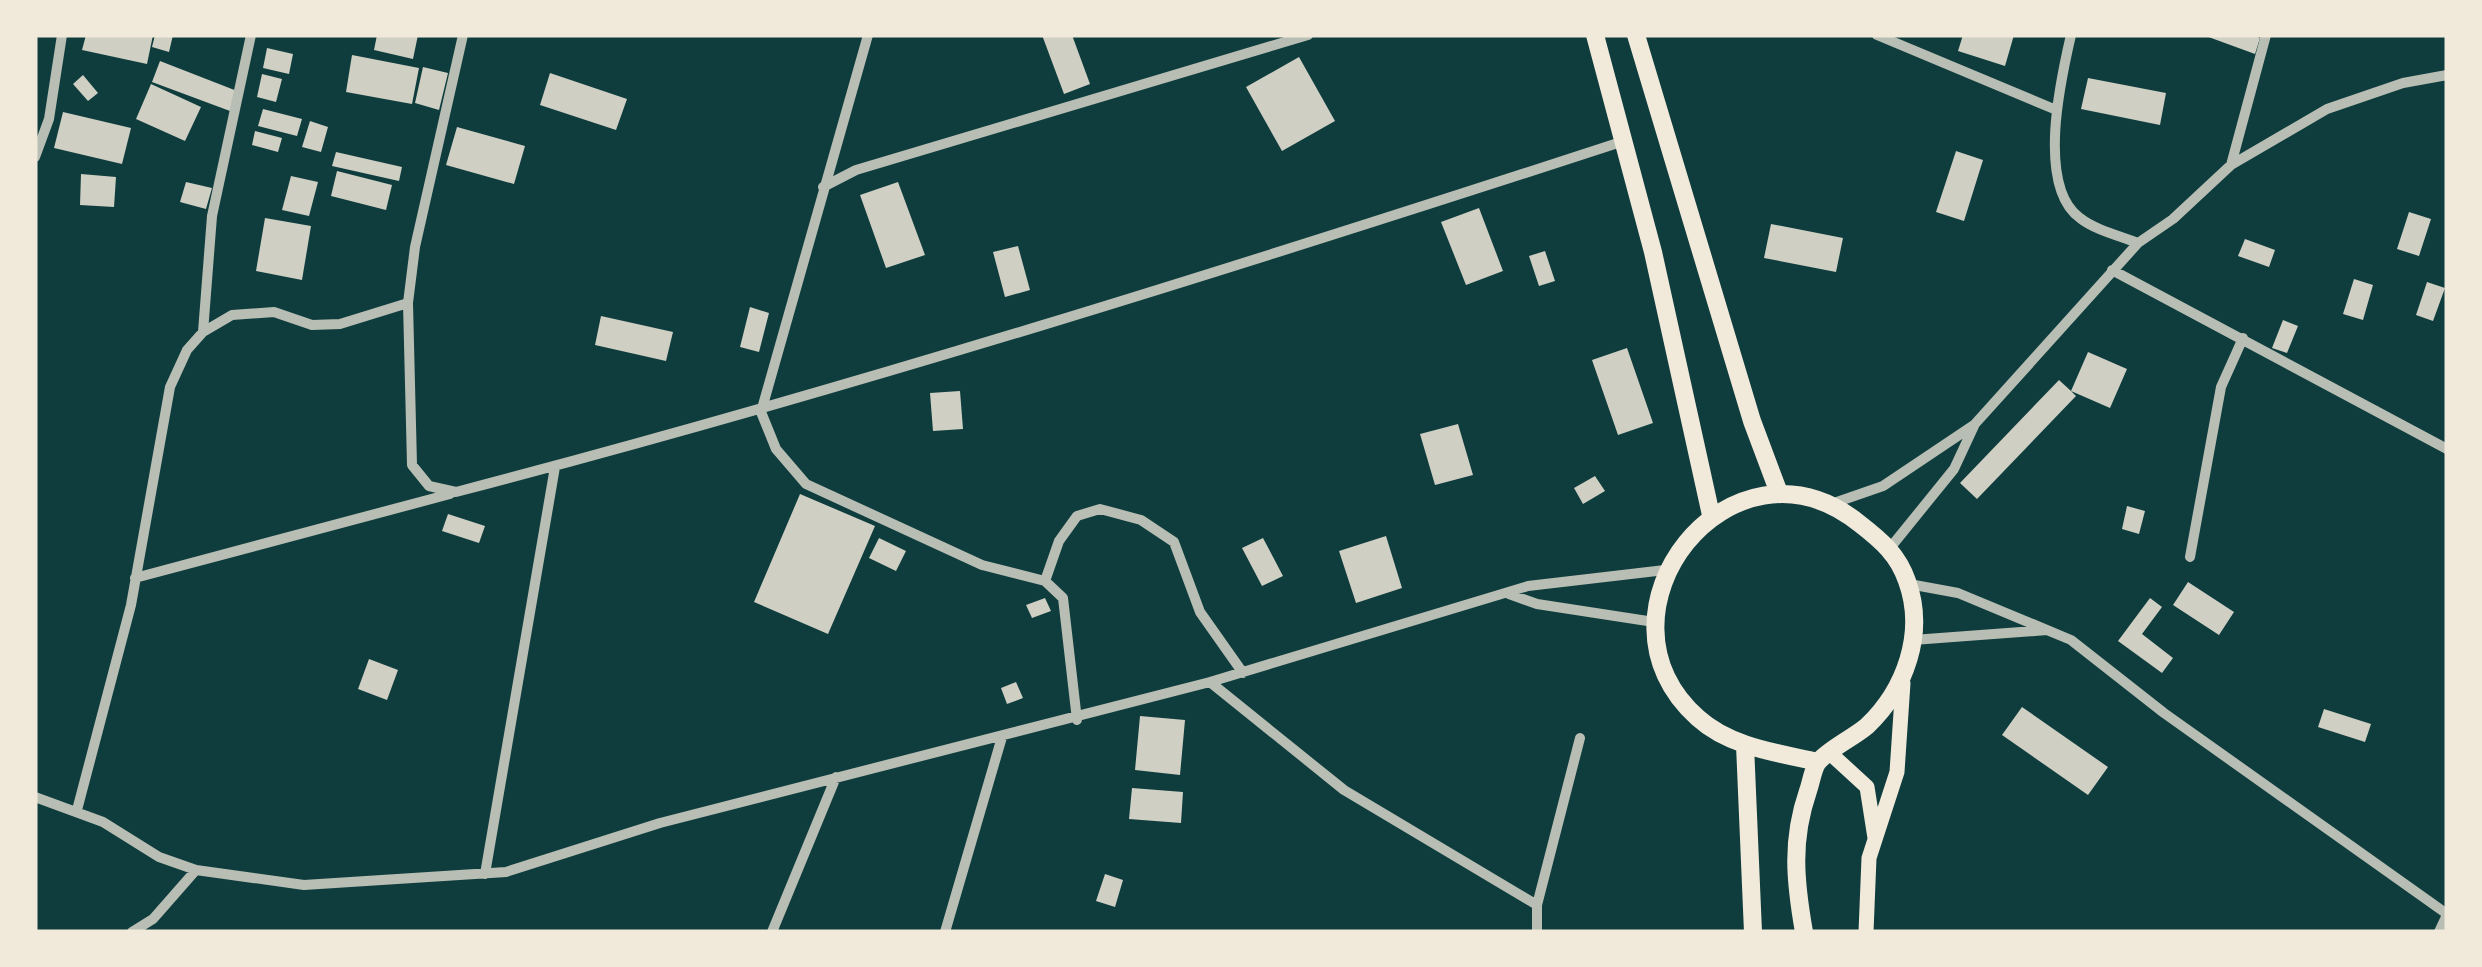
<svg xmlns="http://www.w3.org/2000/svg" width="2482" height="967" font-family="'Golos Text',sans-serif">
<rect width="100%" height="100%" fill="#0f3d3e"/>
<path fill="#cfcfc3" d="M86,35H153L147,64L82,50Z
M155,35H173L169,52L152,47Z
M377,35H418L413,59L374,50Z
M1042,35H1072L1090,84L1064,94Z
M1963,35H2014L2005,66L1958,51Z
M2203,35H2252L2260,38L2255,54Z
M267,48L293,54L289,74L263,68Z
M352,55L419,68L412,104L346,92Z
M1299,57L1335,121L1282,151L1246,87Z
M160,61L237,91L230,111L152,82Z
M423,67L448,73L439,110L415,103Z
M550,73L627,99L616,130L540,105Z
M262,74L282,79L276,102L257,97Z
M83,75L98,93L88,101L73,84Z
M2088,78L2166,93L2160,125L2081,109Z
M151,84L201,107L185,141L136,119Z
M263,109L302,119L297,136L258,126Z
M63,112L131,128L122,164L54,148Z
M310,121L328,127L321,152L302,147Z
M457,127L525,146L514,184L446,165Z
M255,131L282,138L278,152L252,145Z
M1956,151L1983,160L1964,221L1936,212Z
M336,152L402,167L399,181L332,166Z
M337,171L392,185L386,210L331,196Z
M81,174L116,177L114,207L80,205Z
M291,176L318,182L309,216L282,210Z
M186,182L212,188L206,209L180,202Z
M898,182L925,255L886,268L860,195Z
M1479,208L1503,271L1466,285L1441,222Z
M2409,212L2431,219L2419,256L2397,249Z
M265,218L311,226L302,280L256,271Z
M1771,224L1843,238L1836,272L1764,258Z
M2245,239L2275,250L2269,267L2238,256Z
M1018,246L1030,290L1005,297L993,252Z
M1545,251L1555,281L1539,286L1529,256Z
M2354,279L2373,285L2363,320L2343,314Z
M2427,282L2445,288L2433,321L2416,315Z
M750,307L769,313L759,352L740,347Z
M601,316L673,332L666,361L595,345Z
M2283,320L2298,326L2287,353L2272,348Z
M1627,348L1653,423L1618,435L1592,360Z
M2088,352L2127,369L2110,408L2071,391L2076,396L1977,499L1960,483L2059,380L2071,391Z
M960,391L963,429L933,431L930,393Z
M1458,424L1473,475L1435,485L1420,434Z
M1595,476L1605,491L1583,504L1574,488Z
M800,494L875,526L828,634L754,602Z
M2127,506L2145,511L2139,534L2122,529Z
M448,514L485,526L479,543L442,531Z
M1386,536L1402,588L1356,603L1339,551Z
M879,538L906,551L896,571L869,558Z
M1263,538L1283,576L1262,586L1242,548Z
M2188,582L2234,612L2219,635L2173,605Z
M1045,598L1051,611L1032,618L1026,605Z
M2150,598L2162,607L2142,634L2173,658L2162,673L2118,641Z
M369,659L398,670L387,700L358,689Z
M1016,682L1023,698L1007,704L1001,688Z
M2022,707L2108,767L2088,795L2002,735Z
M2324,709L2371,724L2365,742L2318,727Z
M1140,716L1185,720L1180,775L1135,770Z
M1132,788L1183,792L1181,823L1129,819Z
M1105,874L1123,880L1115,907L1096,901Z"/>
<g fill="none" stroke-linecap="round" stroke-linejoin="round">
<path stroke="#b8beb3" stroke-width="10" d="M463,35L415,247L408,303L412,465L429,486L456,492C850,389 1237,267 1624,141
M868,35L761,412L776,449L806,484L982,565L1045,581L1063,598L1077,720
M1877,35L2054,109
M2071,35C2061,78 2036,186 2080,218C2095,230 2120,236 2138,243
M35,157L49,119L62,35
M2231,165L2266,35
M823,187L856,170L1308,35
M2112,270L2447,449
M203,332L212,216L251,35
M1834,503L1883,486L1974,425L2138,243L2173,219L2231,165L2327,109L2403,83L2447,75
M1890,548L1954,469L1974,426
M2190,557L2221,387L2243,338
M135,578L450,494
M1045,581L1059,541L1077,516L1100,509L1141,520L1174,542L1200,612L1243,673
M1909,584L1958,593L2071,640L2164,713L2447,914
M1509,594L1537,604L1654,622
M1913,640L2047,630
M1210,682L1344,790L1537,905
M35,797L103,822L159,857L196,870L304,885L506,872L660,823L1210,682L1528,586L1665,570
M77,810L131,605L170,387L187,350L203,332L232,315L274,312L312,325L340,324L408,303
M485,874L555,467
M132,932L153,919L196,870
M772,932L836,777
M945,932L1002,737
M1537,932V905L1580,738
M2439,932L2447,915"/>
<path stroke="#f1e9da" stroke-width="15" d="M1831,754L1867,787L1875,838
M1866,932L1869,858L1897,772L1903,683"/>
<path stroke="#f1e9da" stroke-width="18" d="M1595,35L1653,252L1711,515
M1636,35L1752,421L1779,493
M1745,745L1753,932
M1804,932C1795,881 1791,840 1808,791C1811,783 1813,768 1818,762C1830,748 1853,738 1867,726C1905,690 1926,633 1907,581C1898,555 1882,541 1860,524C1731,420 1580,613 1698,718C1730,747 1778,753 1818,762"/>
</g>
<rect width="2482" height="967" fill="none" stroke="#f1e9da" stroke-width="75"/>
</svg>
